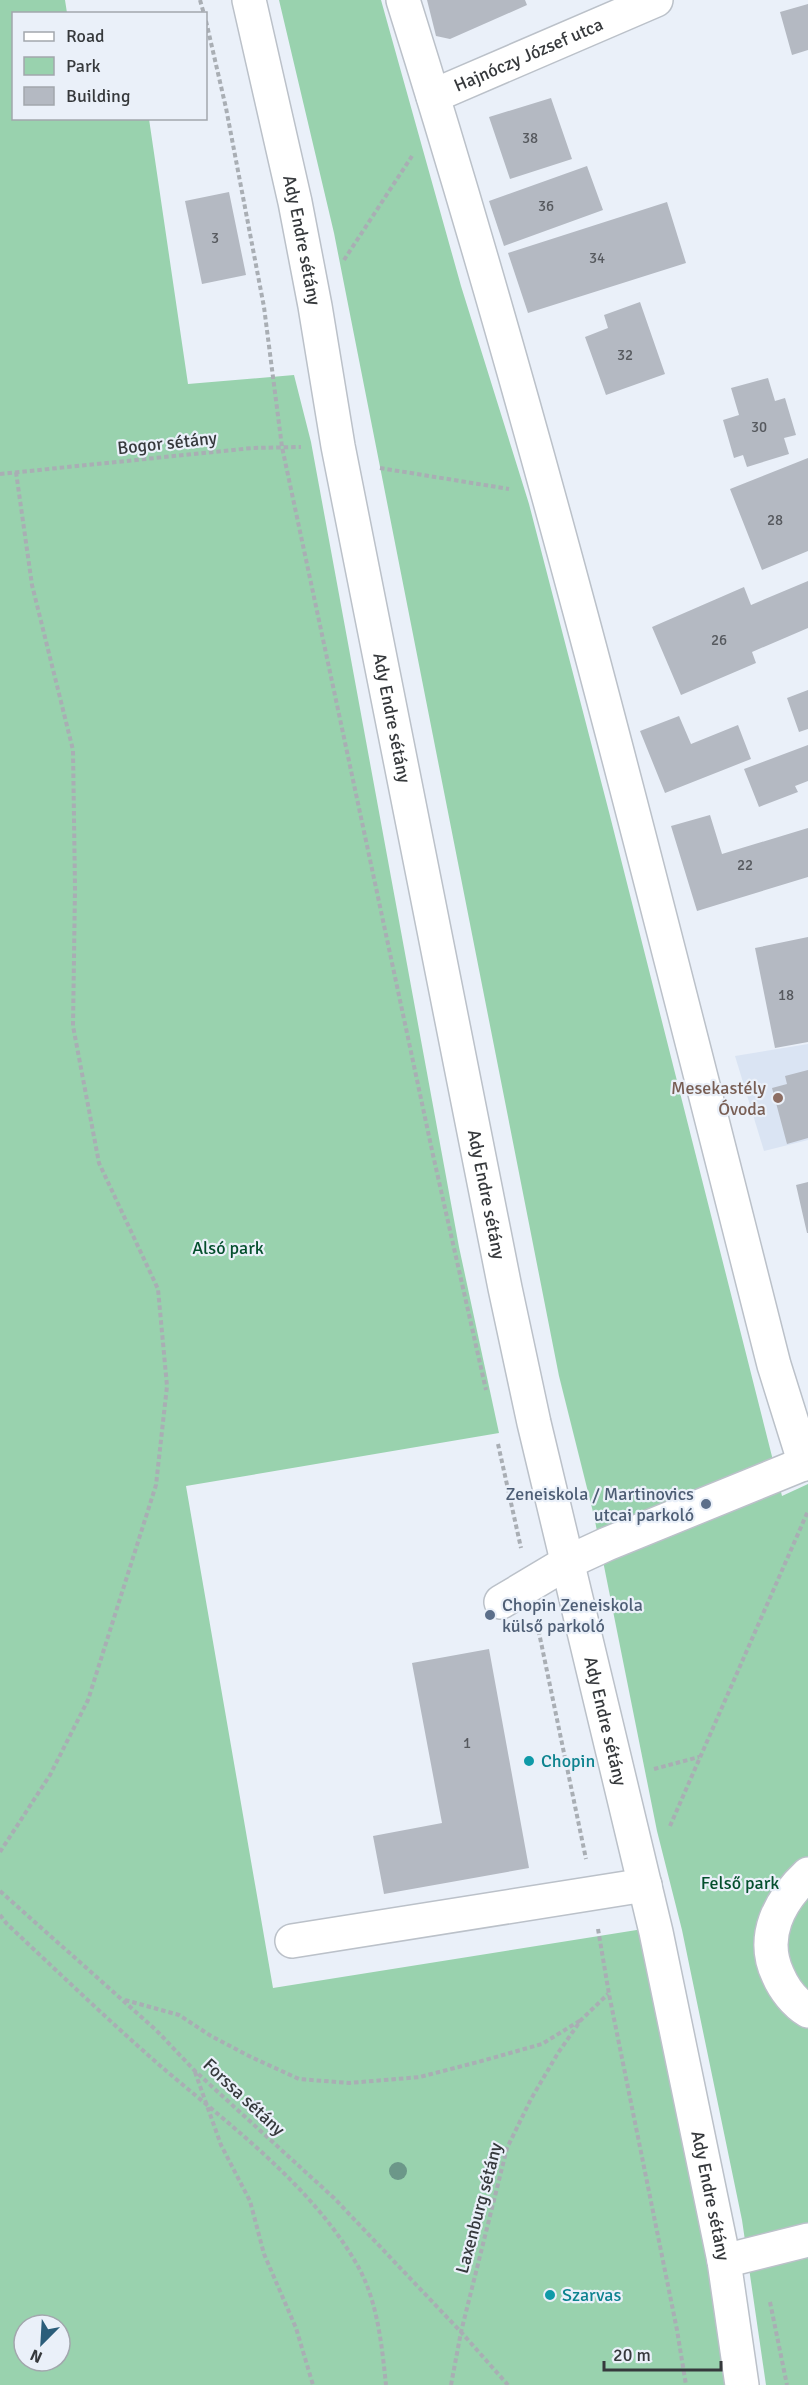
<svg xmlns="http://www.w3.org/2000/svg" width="808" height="2385" font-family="Signika,sans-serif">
<rect width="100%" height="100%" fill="#eaf0f9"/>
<path fill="#dae4f3" d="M808,1044V1140L764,1151L735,1056Z"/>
<path fill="#99d2ae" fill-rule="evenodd" d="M0,0H65L67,13L14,14V118L149,119L188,384L294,375L311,442L459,1247L499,1433L186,1486L273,1988L643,1929L734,2385H0ZM24,2325H60V2361H24Z
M279,0H381L461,286L529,504L609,812L782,1496L808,1484V2385H766L742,2220L682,1930L657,1831L594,1516L559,1376L334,233Z"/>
<path fill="#b4b9c2" d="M427,0H525L527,5L450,39L436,36Z
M808,4V50L792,55L780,12Z
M551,98L572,159L510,179L489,117Z
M587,166L603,210L504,246L489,201Z
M229,192L246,275L202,284L185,201Z
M667,202L686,263L528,313L508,253Z
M640,302L665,374L606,395L585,337L608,328L604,315Z
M768,378L775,401L785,398L796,435L784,438L789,454L747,467L743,455L734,458L723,420L739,415L731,388Z
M808,458V551L762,570L730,489Z
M808,581V628L752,652L756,663L681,695L652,627L744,587L751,605Z
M808,690V729L799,732L787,698Z
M679,716L691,744L738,725L751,759L665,793L640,731Z
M808,745V781L795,786L798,792L759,807L744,769Z
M710,815L722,854L808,828V877L697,911L671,826Z
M808,937V1042L775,1048L755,948Z
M808,1070V1138L787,1144L772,1088L787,1084L785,1076Z
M808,1182V1233H807L796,1185Z
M489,1649L529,1868L384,1894L373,1836L442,1823L412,1663Z"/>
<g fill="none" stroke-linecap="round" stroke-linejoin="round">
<g stroke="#bbc1c9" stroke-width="36">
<g id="minor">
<path id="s1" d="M249,0L295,202L315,306L338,446L505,1288L534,1423L656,1932L724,2261L742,2385"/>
<path d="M403,0C545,450 658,908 774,1365L805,1464"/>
<path id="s2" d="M433,96L656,0"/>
<path d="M501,1602L568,1562L607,1544L808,1462"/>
<path d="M808,1874C779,1901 760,1937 778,1975C784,1989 795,2003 808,2011"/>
<path d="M292,1941L645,1885"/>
<path d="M724,2261L808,2240"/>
</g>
</g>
<path stroke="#a9aeb4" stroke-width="4" stroke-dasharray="4.5 3" stroke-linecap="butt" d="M200,0L204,14
M206,21L226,108L264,307L282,447L433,1155L486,1390
M344,260L412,156
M380,468L509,489
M0,474L252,448L301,447
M498,1444L521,1548
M537,1623L586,1859
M654,1769L699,1757
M670,1826L808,1511
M0,1852L50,1775L88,1700L156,1485L167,1386L158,1289L99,1163L73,1026L75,888L73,750L32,585L16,472
M0,1891L156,2030L195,2071L334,2198L461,2332L508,2385
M0,1915L7,1924C57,1971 106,2018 157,2063C228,2124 315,2187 360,2270C378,2305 382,2347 386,2385
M598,1929L609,1994L677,2330L686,2385
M125,2000L179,2015L211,2036L251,2057L299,2079L349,2083L420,2077L478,2062L542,2044L581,2020
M195,2072L221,2145L250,2201L264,2254L296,2328L313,2385
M770,2302L787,2385
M451,2385L461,2332L507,2148L531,2099L558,2053L581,2020L608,1994"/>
<use href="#minor" stroke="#fff" stroke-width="33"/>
</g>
<circle fill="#6c9789" cx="398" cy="2171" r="9"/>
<circle fill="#8d6e63" stroke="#eaf0f9" stroke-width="2" cx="778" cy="1098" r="6"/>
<g fill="#5c6f8a" stroke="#eaf0f9" stroke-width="2">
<circle cx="706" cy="1504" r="6"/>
<circle cx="490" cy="1615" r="6"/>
</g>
<g fill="#0f9aa8" stroke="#eaf0f9" stroke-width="2">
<circle cx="529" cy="1761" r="6"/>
<circle cx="550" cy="2295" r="6"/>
</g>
<g text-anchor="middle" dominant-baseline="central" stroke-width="4.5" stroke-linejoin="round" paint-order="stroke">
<g font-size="15" fill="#56595e">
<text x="530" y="138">38</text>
<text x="546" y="206">36</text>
<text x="215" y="238">3</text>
<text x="597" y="258">34</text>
<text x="625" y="355">32</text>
<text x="759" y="427">30</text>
<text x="775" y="520">28</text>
<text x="719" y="640">26</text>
<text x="745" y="865">22</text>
<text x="786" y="995">18</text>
<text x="467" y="1743">1</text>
</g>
<g font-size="18" fill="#36393c" stroke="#eaf0f9">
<text stroke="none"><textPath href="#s2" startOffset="104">Hajnóczy József utca</textPath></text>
<text stroke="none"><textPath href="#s1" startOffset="246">Ady Endre sétány</textPath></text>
<text transform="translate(167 443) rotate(-6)">Bogor sétány</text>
<text stroke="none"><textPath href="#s1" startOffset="732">Ady Endre sétány</textPath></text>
<text stroke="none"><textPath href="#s1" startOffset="1218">Ady Endre sétány</textPath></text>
<text stroke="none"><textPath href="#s1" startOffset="1758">Ady Endre sétány</textPath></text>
<text transform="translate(244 2097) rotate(43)">Forssa sétány</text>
<text stroke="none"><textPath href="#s1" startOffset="2244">Ady Endre sétány</textPath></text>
<text transform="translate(479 2208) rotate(-75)">Laxenburg sétány</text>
</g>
<g font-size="18" fill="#785e54" stroke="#eaf0f9" text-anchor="end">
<text x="766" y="1088">Mesekastély<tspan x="766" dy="21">Óvoda</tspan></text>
</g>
<g font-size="18" fill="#044f2d" stroke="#eaf0f9">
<text x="228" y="1248">Alsó park</text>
<text x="740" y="1883">Felső park</text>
</g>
<g font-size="18" fill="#4e5e75" stroke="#eaf0f9" text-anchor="end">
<text x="694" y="1494">Zeneiskola / Martinovics<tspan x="694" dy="21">utcai parkoló</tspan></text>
<text x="502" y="1605" text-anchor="start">Chopin Zeneiskola<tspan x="502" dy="21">külső parkoló</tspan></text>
</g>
<g font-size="18" fill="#0d838f" stroke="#eaf0f9" text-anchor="start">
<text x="541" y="1761">Chopin</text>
<text x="562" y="2295">Szarvas</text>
</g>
</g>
<rect x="12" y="12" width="195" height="108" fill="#eaf0f9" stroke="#a2a7ad" stroke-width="1.5"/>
<rect x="24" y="32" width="30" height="9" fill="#ffffff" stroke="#a2a7ad" stroke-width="1.5"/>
<text x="66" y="42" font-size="18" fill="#36393c">Road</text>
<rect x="24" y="57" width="30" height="18" fill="#99d2ae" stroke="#a2a7ad" stroke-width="1.5"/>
<text x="66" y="72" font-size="18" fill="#36393c">Park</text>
<rect x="24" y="87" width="30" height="18" fill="#b4b9c2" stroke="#a2a7ad" stroke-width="1.5"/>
<text x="66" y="102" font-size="18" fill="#36393c">Building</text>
<g transform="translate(42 2343) rotate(204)"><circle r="28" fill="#eaf0f9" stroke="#a2a7ad" stroke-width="1.5"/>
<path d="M0-4.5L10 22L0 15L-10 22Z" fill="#2b5d7a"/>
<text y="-9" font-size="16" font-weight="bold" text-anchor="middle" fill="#36393c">N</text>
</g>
<path d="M604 2361v9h117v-9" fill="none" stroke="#36393c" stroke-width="3"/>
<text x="613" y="2361" font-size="18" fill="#36393c" stroke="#eaf0f9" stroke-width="4.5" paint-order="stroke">20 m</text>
</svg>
